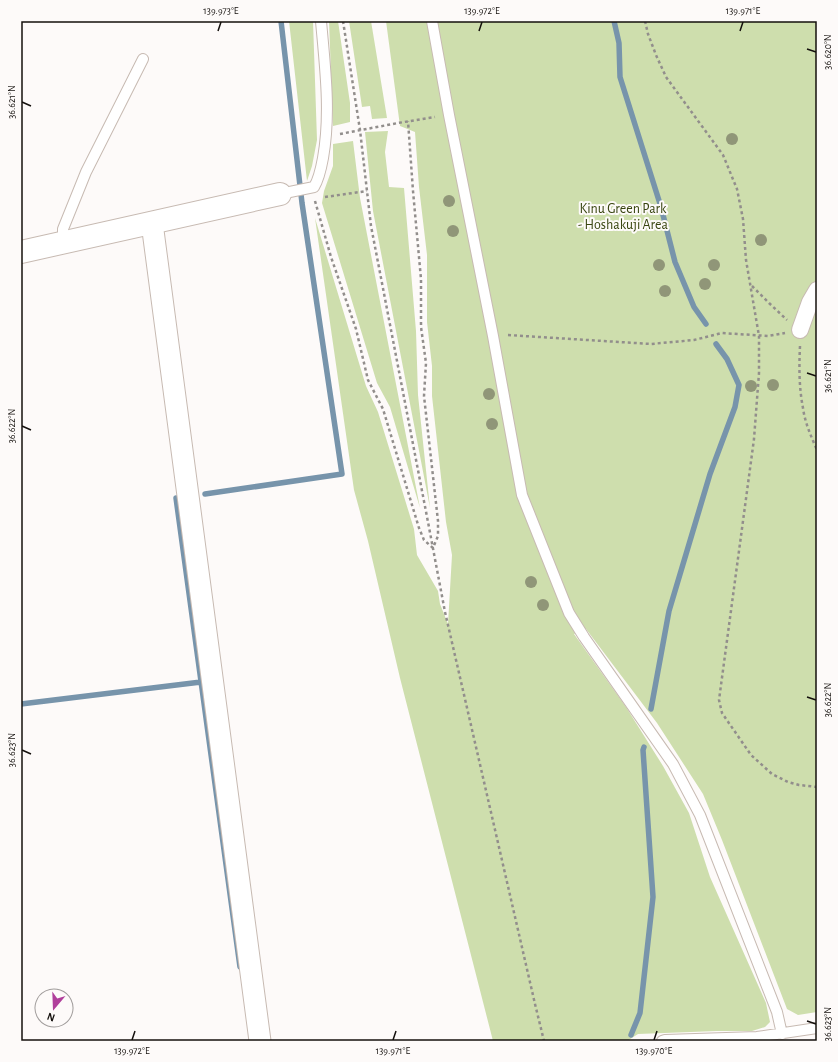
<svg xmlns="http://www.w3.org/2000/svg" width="838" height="1062" font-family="'Alegreya Sans',sans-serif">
<rect width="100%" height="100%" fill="#fdfaf9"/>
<path fill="#cedead" d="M289,21H313L317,140L312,166L307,181Z
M329,21H338L350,103V122L333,126Z
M349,21H371L387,118L372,119L370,106L362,107Z
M386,21H817V1012L798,1015L787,1009L722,840L703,794L657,723L586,629L574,634L626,707L663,766L689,813L710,877L766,1003L770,1022L765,1027L752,1031H717L638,1034L627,1041H493L400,678L368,541L354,490L315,218L366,386L378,412L414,529L417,555L438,591L440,604L448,624L452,555L446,522L432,396V366L427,322V255L419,187L415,132L400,126Z
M388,131L385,152L389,187L404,188L416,331L418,395L430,508L373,211L365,132Z
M353,141L360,198L420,508L390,407L377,383L322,203L324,191L333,166V144Z"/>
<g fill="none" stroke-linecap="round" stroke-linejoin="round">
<path stroke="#7794ab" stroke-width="5.5" d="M614,21L619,43L620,77L661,207L675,262L694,307L706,324
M205,494L342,474L302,203L281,21
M176,498L240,967
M21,704L201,682
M651,709L669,611L710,474L735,407L739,385L727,359L716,344
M631,1035L640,1013L653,897L643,750L644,747"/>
<g stroke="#c7bab2" stroke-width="12">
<path id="service" d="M432,21L449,115L493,336L522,495L569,613L584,637L673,764L700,815L777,1012L782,1034
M280,194L314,187C319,179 321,169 323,158C331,113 325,67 321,21
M63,243V229L86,172L143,59
M662,1041L665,1040L757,1037L817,1028"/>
</g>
<g stroke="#c7bab2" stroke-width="18">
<path id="pedestrian" d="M800,330L810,302L817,290"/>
</g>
<g stroke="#c7bab2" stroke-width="23">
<path id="minor" d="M152,223L260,1041"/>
</g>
<g stroke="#c7bab2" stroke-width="24">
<path id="tertiary" d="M21,252L280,194"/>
</g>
<path stroke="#928e8c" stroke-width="2.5" stroke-dasharray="3 3" stroke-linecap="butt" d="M343,21L360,130L371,226L428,522L445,612L535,1004L544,1041
M645,21L648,34L656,55L666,77L723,155L737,189L743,219L746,260L759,336V373L754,439L719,700L722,713L751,755L772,774L788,782L799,785L817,787
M340,134L398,123L435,117
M325,197L367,191
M315,201L331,257L356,329L368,380L383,409L419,528L424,540L433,548L438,536V521L424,396L426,363L421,327V279L413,191L408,121
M752,286L769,303L787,320
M508,335L651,344L694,340L722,333L768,336L785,333
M800,346C799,367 799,388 803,408C805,423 811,436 817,450"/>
<use href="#service" stroke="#fff" stroke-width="10"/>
<use href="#pedestrian" stroke="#fff" stroke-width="16"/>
<use href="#minor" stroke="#fff" stroke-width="21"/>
<use href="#tertiary" stroke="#fff" stroke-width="22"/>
</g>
<g fill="#909678">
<circle cx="732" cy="139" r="6"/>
<circle cx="449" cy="201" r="6"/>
<circle cx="453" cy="231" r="6"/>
<circle cx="761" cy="240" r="6"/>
<circle cx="659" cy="265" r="6"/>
<circle cx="714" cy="265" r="6"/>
<circle cx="705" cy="284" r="6"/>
<circle cx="665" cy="291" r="6"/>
<circle cx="773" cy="385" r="6"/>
<circle cx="751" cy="386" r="6"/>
<circle cx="489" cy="394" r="6"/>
<circle cx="492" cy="424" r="6"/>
<circle cx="531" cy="582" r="6"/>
<circle cx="543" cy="605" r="6"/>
</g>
<path fill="none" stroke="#14100d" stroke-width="1.5" d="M218,31L221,22M479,31L482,22M740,31L743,22M807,49L816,52M22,102L31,106M807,373L816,376M22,426L31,430M807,697L816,700M22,750L31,754M807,1021L816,1024M132,1040L135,1031M393,1040L396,1031M654,1040L657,1031"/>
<g text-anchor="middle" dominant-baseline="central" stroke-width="4" stroke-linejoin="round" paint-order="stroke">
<g font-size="14" fill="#37440e" stroke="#fdfaf9">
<text x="623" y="209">Kinu Green Park<tspan x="623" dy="16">- Hoshakuji Area</tspan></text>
</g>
</g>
<rect width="838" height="1062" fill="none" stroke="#fdfaf9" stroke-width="44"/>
<g transform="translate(54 1008) rotate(199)"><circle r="19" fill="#fdfaf9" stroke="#a09c9b"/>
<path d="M0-3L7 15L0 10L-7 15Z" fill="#b03f9b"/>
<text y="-6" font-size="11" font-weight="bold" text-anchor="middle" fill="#14100d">N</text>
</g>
<rect x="22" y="22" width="794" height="1018" fill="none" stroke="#14100d" stroke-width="1.5"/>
<g font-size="10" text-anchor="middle" fill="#14100d">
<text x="221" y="14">139.973°E</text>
<text x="482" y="14">139.972°E</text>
<text x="743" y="14">139.971°E</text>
<text transform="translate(827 52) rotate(-90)" y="4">36.620°N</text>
<text transform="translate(11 102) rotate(-90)" y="4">36.621°N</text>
<text transform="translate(827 376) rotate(-90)" y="4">36.621°N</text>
<text transform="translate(11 426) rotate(-90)" y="4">36.622°N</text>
<text transform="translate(827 700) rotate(-90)" y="4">36.622°N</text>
<text transform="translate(11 750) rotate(-90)" y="4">36.623°N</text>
<text transform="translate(827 1024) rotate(-90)" y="4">36.623°N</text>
<text x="132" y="1054">139.972°E</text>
<text x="393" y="1054">139.971°E</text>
<text x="654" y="1054">139.970°E</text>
</g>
</svg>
